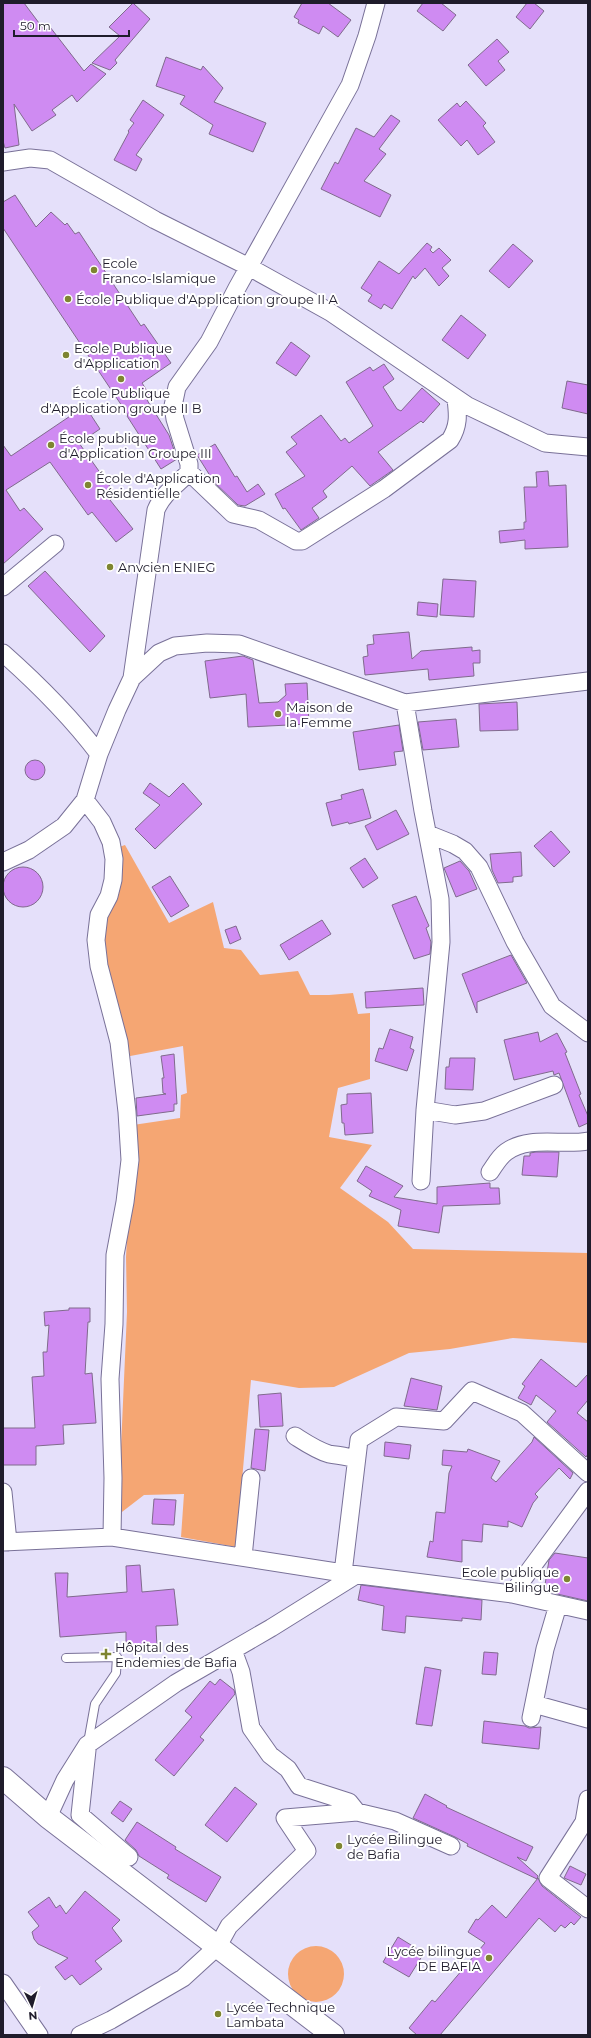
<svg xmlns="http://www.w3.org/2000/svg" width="591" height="2038" font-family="Montserrat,sans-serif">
<rect width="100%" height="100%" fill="#e5e0fa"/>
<path fill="#f5a673" d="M125,845L169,923L213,902L224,948L241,950L260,975L298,971L310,995H329L353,993L358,1014L370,1013V1079L338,1088L329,1137L372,1145L340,1188L388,1222L413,1249L588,1253V1343L513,1338L450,1349L409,1353L334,1387L299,1388L251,1380L236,1547L181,1537L184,1494L144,1495L118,1515L127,1312L126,1257L133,1125L180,1118L181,1095L187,1093L183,1046L125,1057L101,949L103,918L116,848Z
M288 1974a28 28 0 1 1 56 0a28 28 0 1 1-56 0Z"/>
<path fill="#cf8bf2" stroke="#806a8d" d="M3,3H24L45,31L50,27L84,71L91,64L106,74L77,102L72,95L52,110L56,115L32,131L14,104L19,145L5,148L3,141Z
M133,3L150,19L115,60L117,63L110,70L92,63L120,36L109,27Z
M302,3H328L351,20L338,37L323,26L319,34L298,23L299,20L294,17Z
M423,3H441L456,15L443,31L417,11Z
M527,3H534L544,11L530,29L516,17Z
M497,39L509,52L498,61L505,70L486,86L468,65Z
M166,57L201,70L203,66L223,88L214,102L266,123L253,152L209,134L213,125L180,104L185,96L156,86Z
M143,100L164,115L136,155L142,159L136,171L114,160L129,132L128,131L134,123L130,120Z
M466,101L486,123L483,126L495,142L478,155L467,140L461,146L438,120L457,103L460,107Z
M391,115L400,121L379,149L386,154L364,181L391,195L380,217L321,189L335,162L338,164L356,128L374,137Z
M15,195L36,227L51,212L65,225L67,223L75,234L79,232L141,326L144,324L171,363L142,383L151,397L147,400L169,435L177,459L161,469L127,416L128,415L3,228V202Z
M427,243L432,247L430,250L433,253L439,248L451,260L442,268L449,276L439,286L425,268L415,279L413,276L392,309L384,304L381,309L368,301L372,295L361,288L379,261L399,274Z
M513,244L533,261L509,288L489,271Z
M461,315L486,335L468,359L442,340Z
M291,342L310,356L296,376L276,363Z
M384,364L394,379L383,387L397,409L401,411L422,388L440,404L423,423L421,421L378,452L393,470L370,486L352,466L323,491L327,497L312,508L319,518L301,530L285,508L283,509L275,494L305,476L286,452L297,444L291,437L321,415L341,441L345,438L349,443L373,426L346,382L370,367L373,371Z
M567,381L588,385V414L562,408Z
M85,406L100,429L79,443L116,495L110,500L133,529L116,542L92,512L88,515L50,462L6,490L20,511L24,508L43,529L3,564V445L11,456Z
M215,444L235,477L237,476L247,492L258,484L265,494L245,506L238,505L214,482L197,455Z
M548,471L549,486L566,485L568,547L525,549V540L500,543L499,531L524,529V522H526L524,487H537L536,472Z
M45,571L105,636L90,652L28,586Z
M443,579L476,581L474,617L440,615Z
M418,602L438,604L437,617L417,615Z
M409,632L412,659L421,651L472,647V651L480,650V663H473L474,676L429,680L428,669L365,675L363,657L368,656L367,645L374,644L373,635Z
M243,656L253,660L259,703L278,702L286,695L285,684L307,683L309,724L248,727L246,694L210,698L205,661Z
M517,702L518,730L480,731L479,704Z
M456,719L459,747L423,750L418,722Z
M399,725L403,751L394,752L396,765L359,770L353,732Z
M25 770a10 10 0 1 1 20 0a10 10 0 1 1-20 0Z
M150,783L169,797L183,783L202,804L155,849L135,829L160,805L143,793Z
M363,789L371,818L349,824L348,822L332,826L326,803L342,799L341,795Z
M396,810L409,834L377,850L365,826Z
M551,831L570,852L554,867L534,846Z
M521,852L522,876L513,877V882L498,883L492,870L490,854Z
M365,858L378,878L363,888L350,868Z
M460,861L469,871L477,889L456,897L444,868Z
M3 887a20 20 0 1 1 40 0a20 20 0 1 1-40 0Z
M170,876L189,906L171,917L152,887Z
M416,896L429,926L426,928L431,942L430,954L414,959L392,905Z
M322,920L331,934L289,960L280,945Z
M236,926L241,939L230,944L225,930Z
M511,955L527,983L477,1002V1013L462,974Z
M423,988L424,1005L366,1008L365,992Z
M390,1029L413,1037L410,1048L414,1050L407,1071L375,1061L379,1048L383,1049Z
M538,1032L540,1042L557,1033L567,1052L565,1053L581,1094L579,1095L588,1116V1123L579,1127L559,1073L554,1075L553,1071L514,1080L504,1040Z
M174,1054L177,1104H174V1111L137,1116L136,1098L166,1094L163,1093L162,1078H164L161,1056Z
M450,1058H475L473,1090L445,1089L446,1067H449Z
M371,1093L373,1133L345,1135L344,1123H342L341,1105L347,1104V1094Z
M536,1152H559L557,1177L522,1175L524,1156H530V1153Z
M366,1166L403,1186L394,1197L437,1204V1187L490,1183V1188H499L500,1204L443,1206L439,1233L398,1226L401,1210L369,1196L372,1191L357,1181Z
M69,1308H90V1322H88L85,1374L92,1373L96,1423L63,1425L64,1444L36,1446V1465H3V1428H35L32,1377L44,1376L43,1352H47L49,1325L45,1326L44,1312L69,1310Z
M541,1359L576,1387L588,1374V1400L577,1413L588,1422V1454L586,1457L547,1422L556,1411L536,1395L531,1405L518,1398L525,1386L522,1384Z
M411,1378L442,1386L437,1410L404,1406Z
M281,1393L283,1426L260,1427L258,1395Z
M255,1429L269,1430L265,1471L251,1468Z
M534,1437L573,1473L570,1479L559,1468L535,1494L538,1497L533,1503L522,1527L508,1521V1527L483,1524L482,1542L462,1540V1562L427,1557L430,1541L433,1542L436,1512L445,1513L449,1473L452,1466L442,1465L443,1450L467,1452L468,1449L500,1461L491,1478L496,1482L532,1442Z
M385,1442L411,1445L409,1459L384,1456Z
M154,1499L176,1500L174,1525L152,1524Z
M555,1553L588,1558V1601L544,1591L549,1560Z
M140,1565L142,1592L174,1589L178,1625L156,1626L157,1648H126V1632L60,1637L55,1573H68L67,1597L127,1592L126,1566Z
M361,1585L482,1600L481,1620L462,1618V1621L406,1616L405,1633L382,1630L384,1606L358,1600Z
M484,1652L498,1653L496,1675L482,1674Z
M425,1667L441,1670L432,1726L416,1724Z
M220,1679L234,1690L235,1694L200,1737L204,1740L174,1776L155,1760L192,1717L185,1711L210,1681L215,1685Z
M484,1721L525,1726L529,1728L541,1727L539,1749L482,1743Z
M235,1787L257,1804L227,1842L205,1825Z
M425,1794L447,1806L446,1807L533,1847L526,1861L517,1857L538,1876L537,1879L467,1846L468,1844L455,1837L413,1818Z
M120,1801L132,1809L123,1822L111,1813Z
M137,1822L176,1847L175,1849L221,1877L206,1902L167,1878L169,1875L139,1856L136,1850L125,1840Z
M570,1866L586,1874L581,1885L564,1878Z
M538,1878L542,1886L581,1917L574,1925L571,1922L565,1928L561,1925L555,1932L539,1918L440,2035H417L409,2028L432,2000L435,2002L485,1943L468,1932L476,1919L478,1920L492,1905L506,1918Z
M85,1891L120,1920L112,1928L122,1941L95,1961L102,1969L80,1985L72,1975L65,1980L55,1967L68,1958L38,1944L34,1939L32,1932L39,1926L28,1912L49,1897L56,1908L60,1905L66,1914Z
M398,1937L424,1953L409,1977L383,1962Z"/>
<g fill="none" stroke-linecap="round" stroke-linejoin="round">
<g stroke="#797198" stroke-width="10">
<path id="service" d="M66,1658L117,1657L116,1673L95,1704L88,1743"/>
</g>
<g stroke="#797198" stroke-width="19">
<path id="minor" d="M3,162L30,158L50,160L155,220L249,267L330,312L468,406L545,443L588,447
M189,472L233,514L259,520L296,541H302L384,489L450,440C459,426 458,415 456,399
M3,587L55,544
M3,653C38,684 71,717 99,754
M132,678L156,510C163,493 177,485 189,472V464L175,419L173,406L177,387L209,342L237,288L350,85L367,36L376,3
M405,703L423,811L440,899L441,942L425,1110L421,1181
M85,800L102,822L111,842L114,859L113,880L109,896L99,915L96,940L99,966L119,1042L127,1112L130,1160L125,1202L115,1255L114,1324L110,1379L113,1478L112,1537
M428,834L453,844L465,851L479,867L515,942L552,1006L588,1033
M3,862L29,850L64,826L85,800L99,754L117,710L132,678L159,653L175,646L207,643L239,644L405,703L588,681
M425,1110L455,1115L484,1111L554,1085
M490,1172C495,1165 499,1157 506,1152C529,1135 562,1146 588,1141
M295,1436C306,1443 316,1450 329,1454C339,1456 346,1455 356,1460
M3,1492L8,1542
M3,1542L112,1537L343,1573L512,1594L588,1611
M243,1557L251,1478
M343,1573L359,1440L396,1417L444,1421L472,1391L522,1413L588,1473
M512,1594L588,1491
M233,1650L241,1672L251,1728L270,1755L288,1769L299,1786L349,1802L357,1812L395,1821L451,1846
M534,1704L588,1719
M531,1718L545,1649L558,1605
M87,1750L80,1815L129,1857
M588,1799L584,1822L548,1878L588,1909
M48,1817L65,1780L87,1745L176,1683L271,1628L356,1575
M3,1983L39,2035
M80,2035L111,2020L183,1978L218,1946L229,1926L307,1851L285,1818L357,1812"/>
</g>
<g stroke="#797198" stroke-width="24">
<path id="secondary" d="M3,1778L48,1817L333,2035"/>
</g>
<use href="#service" stroke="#fff" stroke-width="8"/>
<use href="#minor" stroke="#fff" stroke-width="17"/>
<use href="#secondary" stroke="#fff" stroke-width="22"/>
</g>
<g fill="#7e8530" stroke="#fff" stroke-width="1.5">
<circle cx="94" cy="270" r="4"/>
<circle cx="68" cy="299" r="4"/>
<circle cx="66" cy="355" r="4"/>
<circle cx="121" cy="379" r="4"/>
<circle cx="51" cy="445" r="4"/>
<circle cx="88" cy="485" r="4"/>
<circle cx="110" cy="567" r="4"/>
<circle cx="278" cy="714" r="4"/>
<circle cx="567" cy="1579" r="4"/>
<path d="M104 1648h4v4h4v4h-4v4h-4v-4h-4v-4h4z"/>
<circle cx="339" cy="1846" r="4"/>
<circle cx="489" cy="1958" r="4"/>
<circle cx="218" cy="2014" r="4"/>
</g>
<g text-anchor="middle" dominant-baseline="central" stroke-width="4" stroke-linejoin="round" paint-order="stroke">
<g font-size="13" fill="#1f1c2b" stroke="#fff" text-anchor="start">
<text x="102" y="263">Ecole<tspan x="102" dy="15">Franco-Islamique</tspan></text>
<text x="76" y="299">École Publique d'Application groupe II A</text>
<text x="74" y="348">Ecole Publique<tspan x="74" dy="15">d'Application</tspan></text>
<text x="121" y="393" text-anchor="middle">École Publique<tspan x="121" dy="15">d'Application groupe II B</tspan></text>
<text x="59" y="438">École publique<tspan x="59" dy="15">d'Application Groupe III</tspan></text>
<text x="96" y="478">École d'Application<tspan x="96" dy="15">Résidentielle</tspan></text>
<text x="118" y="567">Anvcien ENIEG</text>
<text x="286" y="707">Maison de<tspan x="286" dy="15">la Femme</tspan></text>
<text x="559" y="1572" text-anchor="end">Ecole publique<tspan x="559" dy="15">Bilingue</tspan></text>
<text x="115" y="1647">Hôpital des<tspan x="115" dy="15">Endemies de Bafia</tspan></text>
<text x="347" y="1839">Lycée Bilingue<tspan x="347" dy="15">de Bafia</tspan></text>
<text x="481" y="1951" text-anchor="end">Lycée bilingue<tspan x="481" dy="15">DE BAFIA</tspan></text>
<text x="226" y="2007">Lycée Technique<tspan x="226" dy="15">Lambata</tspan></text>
</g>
</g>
<rect width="591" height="2038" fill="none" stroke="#1f1c2b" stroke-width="8"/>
<g transform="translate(32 2006) rotate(175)" stroke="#ffffff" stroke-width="3" paint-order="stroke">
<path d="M0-3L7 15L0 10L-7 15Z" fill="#1f1c2b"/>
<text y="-6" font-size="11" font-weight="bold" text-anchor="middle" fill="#1f1c2b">N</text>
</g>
<path d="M14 30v6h115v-6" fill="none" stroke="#1f1c2b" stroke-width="2"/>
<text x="20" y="30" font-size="12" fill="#1f1c2b" stroke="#ffffff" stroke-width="3" paint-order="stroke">50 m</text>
</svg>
